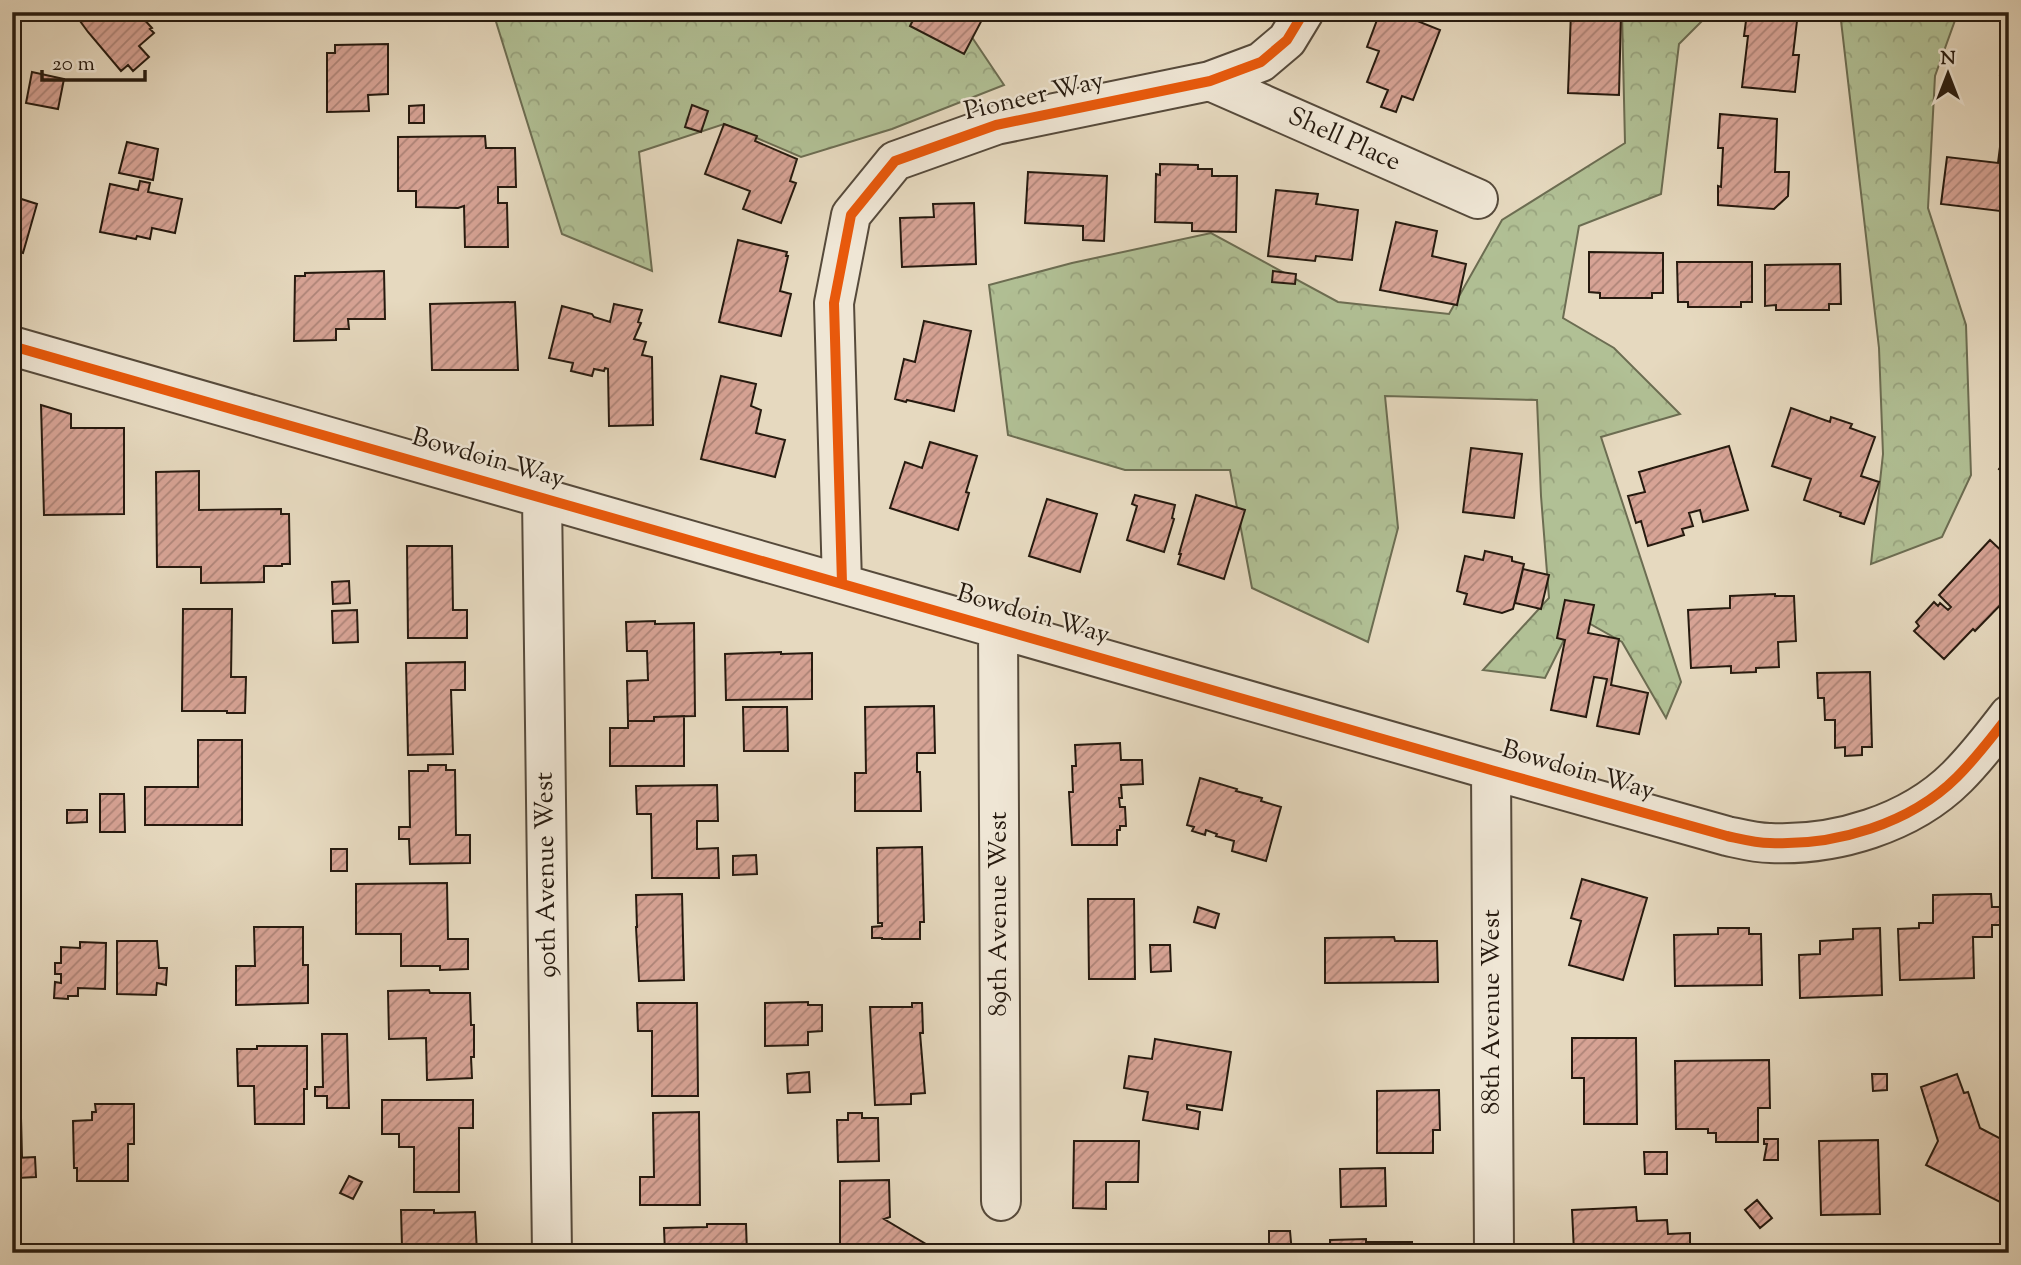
<svg xmlns="http://www.w3.org/2000/svg" width="2021" height="1265" font-family="'Sorts Mill Goudy',serif">
<defs>
<pattern id="forest-crowns" width="20" height="18" patternUnits="userSpaceOnUse" patternTransform="scale(1.75)"><rect width="20" height="18" fill="#b1c095"/><path d="M2 6a3 3 0 1 1 6 0M12 15a3 3 0 1 1 6 0" fill="none" stroke="#98a47f"/></pattern>
<pattern id="building-hatch" width="6" height="6" patternUnits="userSpaceOnUse" patternTransform="scale(1.75)"><rect width="6" height="6" fill="#d7a395"/><path d="M-1 1l2-2M0 6l6-6M5 7l2-2" fill="none" stroke="#ae8478"/></pattern>
</defs>
<rect width="100%" height="100%" fill="#e6d9bf"/>
<filter id="stains"><feTurbulence type="fractalNoise" baseFrequency=".00286" numOctaves="4"/><feColorMatrix values="0 0 0 0 .2 0 0 0 0 .09 0 0 0 0 .02 0 0 0 .5 -.17"/></filter>
<radialGradient id="worn" r=".72"><stop offset=".6" stop-color="#630" stop-opacity="0"/><stop offset="1" stop-color="#630" stop-opacity=".3"/></radialGradient>
<path fill="url(#forest-crowns)" stroke="#6c6d52" stroke-width="2" d="M493,12H955L1004,85L892,129L801,157L724,124L639,152L652,271L562,234Z
M1622,12H1711L1679,44L1661,194L1579,226L1563,318L1614,348L1680,414L1601,437L1681,682L1666,718L1622,642L1576,616L1545,678L1483,670L1549,598L1541,496L1537,400L1385,396L1398,528L1368,642L1252,588L1230,470H1125L1008,435L989,285L1072,263L1211,233L1338,302L1449,314L1502,220L1625,143Z
M1840,12H1958L1935,76L1928,208L1966,325L1971,475L1942,537L1871,564L1883,454L1879,348Z"/>
<path fill="url(#building-hatch)" stroke="#261a0f" stroke-width="2" d="M85,12H139L137,14L140,17L141,16L152,28L150,29L154,33L139,46L149,57L133,71L128,65L121,71L88,32L80,21L88,15Z
M917,12H977L984,16L964,54L910,26Z
M1380,12H1395L1440,30L1413,100L1402,96L1396,112L1381,107L1388,90L1367,82L1379,51L1367,47Z
M1571,12L1621,13L1619,95L1568,93Z
M2005,12H2009V75H2000Z
M1747,13L1780,16V19L1797,21L1793,55H1799L1795,92L1742,87L1748,36H1744Z
M388,44V94L368,95L369,111L327,112V53H335V45Z
M32,72L64,79L58,109L26,103Z
M2006,99H2009V208L2001,207L2000,211L1941,204L1947,157L1998,163Z
M424,105V123H409V106Z
M692,105L708,111L701,132L685,127Z
M1720,114L1777,119L1775,172H1789L1788,196L1774,209L1718,205V186L1721,187L1723,148H1718Z
M724,124L757,136L755,141L797,159L790,181L796,183L781,223L743,209L750,191L705,174Z
M485,136L486,148H515L516,187H498V203H507L508,247H465L464,206L458,208L416,207V191H398V137Z
M127,142L158,149L153,180L119,173Z
M1160,164L1198,165V169H1212V176H1237L1236,232L1192,231V223L1155,222L1156,174L1160,175Z
M1028,172L1107,176L1104,241L1083,240V226L1025,223Z
M140,181L150,183L148,192L182,199L175,233L152,228L150,239L137,236L136,239L100,232L110,184L138,190Z
M1276,190L1318,194L1316,204L1358,210L1352,260L1316,256L1315,261L1268,256Z
M12,196L37,204L23,253L12,250Z
M974,203L976,264L902,267L900,218L934,217L933,204Z
M1396,222L1437,231L1432,256L1466,264L1457,305L1380,290Z
M738,240L787,252L786,256H788L780,291L791,294L781,336L719,322Z
M1589,252L1663,253V293H1652V298H1600V293L1589,292Z
M1677,262H1752V302H1741V307H1688V302H1678Z
M1840,264L1841,304H1829V310H1776V305L1765,306V265Z
M384,271L385,319H348L349,329H336V340L294,341L295,276H305V273Z
M1273,271L1296,274L1295,284L1272,282Z
M515,302L518,370H432L430,304Z
M614,304L642,310L638,322L641,323L634,339L646,342L642,355L652,357L653,425L609,426L608,369L605,368L604,371L594,369L592,376L571,371L573,363L549,358L562,306L592,314L594,317L610,322Z
M924,321L971,331L954,411L907,400L906,402L895,399L904,359L915,362Z
M721,376L756,384L751,406L761,410L756,433L785,440L775,477L701,459Z
M41,405L71,414V428H124V514L44,515Z
M1791,408L1830,422L1831,417L1852,424L1850,428L1875,437L1861,476L1879,482L1864,524L1840,516L1841,513L1804,500L1811,479L1772,466Z
M930,442L977,456L966,492L969,493L958,530L890,508L905,462L922,468Z
M1729,446L1748,510L1703,522L1700,510L1689,513L1693,526L1682,529L1684,535L1648,546L1641,521L1636,523L1628,496L1645,492L1639,472Z
M1471,448L1522,454L1514,518L1463,512Z
M2009,456V477L1999,469Z
M199,471V510L281,509V514H289L290,564H282V566H264V582L201,583V567H157L156,472Z
M1135,495L1175,505L1172,518L1174,519L1164,552L1127,540L1137,506L1132,504Z
M1196,495L1245,510L1224,579L1178,564L1181,554H1179Z
M1047,499L1097,514L1080,572L1029,556Z
M1990,540L2009,558V596L1975,631L1973,629L1944,659L1914,631L1919,626L1916,622L1934,602L1938,606L1940,603L1948,610L1951,607L1939,595Z
M407,546H452L453,610H467V638H408Z
M1485,551L1512,557V561L1524,564L1513,609L1502,613L1464,604L1467,594L1457,591L1465,556L1483,560Z
M1523,569L1549,575L1541,609L1515,603Z
M349,581L350,603L333,604L332,582Z
M1775,594V596H1794L1796,641L1778,642L1779,667L1756,668V672L1731,673V666L1691,668L1688,610L1730,608V596Z
M1565,600L1594,605L1588,633L1619,639L1611,685L1648,693L1639,734L1597,726L1607,679L1594,677L1586,717L1551,710L1565,640L1557,638Z
M183,609H232L231,677H246L245,713H227V711H182Z
M357,610L358,642L333,643L332,611Z
M655,621V624L694,623L695,716L654,717V721H628L627,681L648,680L647,651H627L626,622Z
M781,652V654L812,653V699L726,700L725,654Z
M465,662V690H451L453,754L408,755L406,663Z
M1870,672L1872,747H1862V755L1845,756V747L1835,748V720H1825L1824,698H1818L1817,673Z
M934,706L935,753H917V772H920L921,811H855V773H866L865,707Z
M743,707H787L788,751H744Z
M12,712L18,713L17,728H12Z
M684,716V766H610V728H628V721H654V717Z
M198,740H242V825H145V787H198Z
M1120,743L1121,760H1142L1143,784L1121,785L1122,798H1119L1120,807H1125L1126,826H1120V830H1117V845H1072L1069,792H1073L1072,766H1076L1075,745Z
M428,765H446V770H455L456,835H470V863L410,864L409,839H399V827H410L409,771H428Z
M1200,778L1237,789L1236,791L1262,798L1261,801L1281,807L1266,861L1232,851L1234,841L1216,836L1217,834L1206,830L1205,835L1192,831L1194,827L1187,825Z
M717,785L718,821H697V849L718,848L719,878H652L651,814H637L636,786Z
M100,794H124L125,832H100Z
M67,810H87V822L67,823Z
M922,847L924,922H920V939H882V938H872V927L882,926V923H878L877,848Z
M331,849H347V871H331Z
M756,855L757,874L733,875V856Z
M1582,879L1647,898L1623,980L1569,965L1581,921L1571,918Z
M447,883L448,939H468V969L440,970V966H401V934H356V884Z
M682,894L684,980L639,981L636,927H637L636,895Z
M1975,894H1991L1992,907H2004L2005,925H1992V937H1973L1974,978L1900,980L1898,929L1919,928V923H1933V895Z
M1088,899H1134L1135,979H1089Z
M1198,907L1219,914L1215,928L1194,922Z
M254,927H303V965H308V1003L236,1005V966H255Z
M1718,928H1749V934H1761L1762,985L1675,986L1674,935L1718,934Z
M1880,928L1882,995L1800,998L1799,955L1820,954V941L1853,939V929Z
M1394,937L1395,941H1437L1438,982L1325,983V938Z
M117,941H157L159,968H167L166,985L157,983L156,995L117,994Z
M80,942L106,943L105,989L78,988V996H68V999L54,998L55,982L61,983V974H55V963H61V947L80,948Z
M1150,945H1170L1171,971L1151,972Z
M429,990L430,993H470L471,1025H474V1057H471L472,1078L427,1080L426,1038L389,1039L388,991Z
M808,1002V1005H822V1031L808,1032V1045L765,1046V1003Z
M637,1003H697L698,1096H652V1031H638Z
M912,1003H922L923,1033H920L925,1093L911,1094V1104L875,1105L870,1007H912Z
M322,1034H347L349,1108H327V1096H315V1087H323Z
M1572,1038H1636L1637,1124H1584V1078H1572Z
M1155,1039L1231,1052L1222,1110L1187,1105V1109L1200,1112L1198,1129L1143,1120L1148,1092L1124,1088L1129,1056L1152,1059Z
M257,1046H307V1089H304V1124H255L254,1086H238L237,1049H257Z
M1769,1060L1770,1108H1758V1142H1716V1133H1708V1129H1676L1675,1061Z
M809,1072L810,1092L788,1093L787,1074Z
M1872,1074H1887V1090L1873,1091Z
M1957,1074L1964,1093L1968,1092L1980,1128L2009,1143V1185L2000,1202L1926,1165L1938,1141L1921,1087Z
M1439,1090L1440,1130H1433V1153H1377V1091Z
M382,1100H473V1128H459V1192H414V1147H399V1134H382Z
M95,1104H134V1144H128V1181H77V1168H74L73,1121L92,1120V1112H96Z
M699,1112L700,1205H640V1177H654L653,1113Z
M848,1113H862V1118H878L879,1161L838,1162L837,1120H848Z
M12,1118H21L22,1157H12Z
M1764,1139H1778V1160H1764L1767,1144H1764Z
M1878,1140L1880,1214L1821,1215L1819,1141Z
M1074,1141H1139L1138,1182H1106V1209L1073,1208Z
M1644,1152H1667V1174H1645Z
M35,1157L36,1177L17,1178L16,1158Z
M1385,1168L1386,1206L1341,1207L1340,1169Z
M349,1176L362,1182L353,1199L340,1193Z
M889,1180L890,1217L884,1219L941,1253L840,1252L843,1247L840,1245V1181Z
M1757,1200L1772,1218L1760,1228L1745,1210Z
M1636,1207L1637,1221L1667,1220L1668,1234L1690,1233V1253H1599V1250L1574,1252L1572,1210Z
M401,1210H434V1213L475,1212L477,1253H413V1247H402Z
M707,1224H746L747,1253H665L664,1228L707,1227Z
M1269,1231H1290L1292,1253H1269Z
M1366,1239V1242H1412V1253H1330V1240Z"/>
<g fill="none" stroke-linecap="round" stroke-linejoin="round">
<g stroke="#564a3b" stroke-width="42">
<path id="minor" d="M1210,81L1478,199
M12,346L1491,770L1727,836C1741,839 1756,843 1770,843C1835,846 1910,824 1957,777C1976,758 1993,736 2009,715
M542,498L552,1253
M842,583L834,303L851,215L895,161L996,125L1210,81L1261,62L1287,40L1304,12
M998,628L1001,1201
M1491,770L1494,1253"/>
</g>
<use href="#minor" stroke="#efe6d5" stroke-width="38"/>
<g stroke="#efe6d5" stroke-width="15">
<path id="cycleway" d="M12,346L1491,770L1727,836C1741,839 1756,843 1770,843C1835,846 1910,824 1957,777C1976,758 1993,736 2009,715
M842,583L834,303L851,215L895,161L996,125L1210,81L1261,62L1287,40L1304,12"/>
</g>
<use href="#cycleway" stroke="#e8590c" stroke-width="10"/>
</g>
<g text-anchor="middle" dominant-baseline="central" stroke-width="5" stroke-linejoin="round" paint-order="stroke">
<g font-size="26" fill="#261a0f" stroke="#efe6d5">
<text transform="translate(1034 97) rotate(-13)">Pioneer Way</text>
<text transform="translate(1344 140) rotate(24)">Shell Place</text>
<text transform="translate(488 459) rotate(16)">Bowdoin Way</text>
<text transform="translate(1033 615) rotate(16)">Bowdoin Way</text>
<text transform="translate(1578 771) rotate(16)">Bowdoin Way</text>
<text transform="translate(547 875) rotate(-91)">90th Avenue West</text>
<text transform="translate(999 914) rotate(-90)">89th Avenue West</text>
<text transform="translate(1492 1012) rotate(-90)">88th Avenue West</text>
</g>
</g>
<rect width="2021" height="1265" fill="none" stroke="#e6d9bf" stroke-width="42"/>
<rect x="14" y="14" width="1993" height="1237" fill="none" stroke="#261a0f" stroke-width="3.5"/>
<rect x="21" y="21" width="1979" height="1223" fill="none" stroke="#261a0f" stroke-width="2"/>
<g transform="translate(1948 74)" stroke="#efe6d5" stroke-width="5" paint-order="stroke">
<path d="M0-5L12 26L0 18L-12 26Z" fill="#261a0f"/>
<text y="-10" font-size="19" font-weight="bold" text-anchor="middle" fill="#261a0f">N</text>
</g>
<path d="M42 70v10h103v-10" fill="none" stroke="#261a0f" stroke-width="3.5"/>
<text x="52" y="70" font-size="21" fill="#261a0f" stroke="#efe6d5" stroke-width="5" paint-order="stroke">20 m</text>
<rect width="100%" height="100%" filter="url(#stains)"/>
<rect width="100%" height="100%" fill="url(#worn)"/>
</svg>
